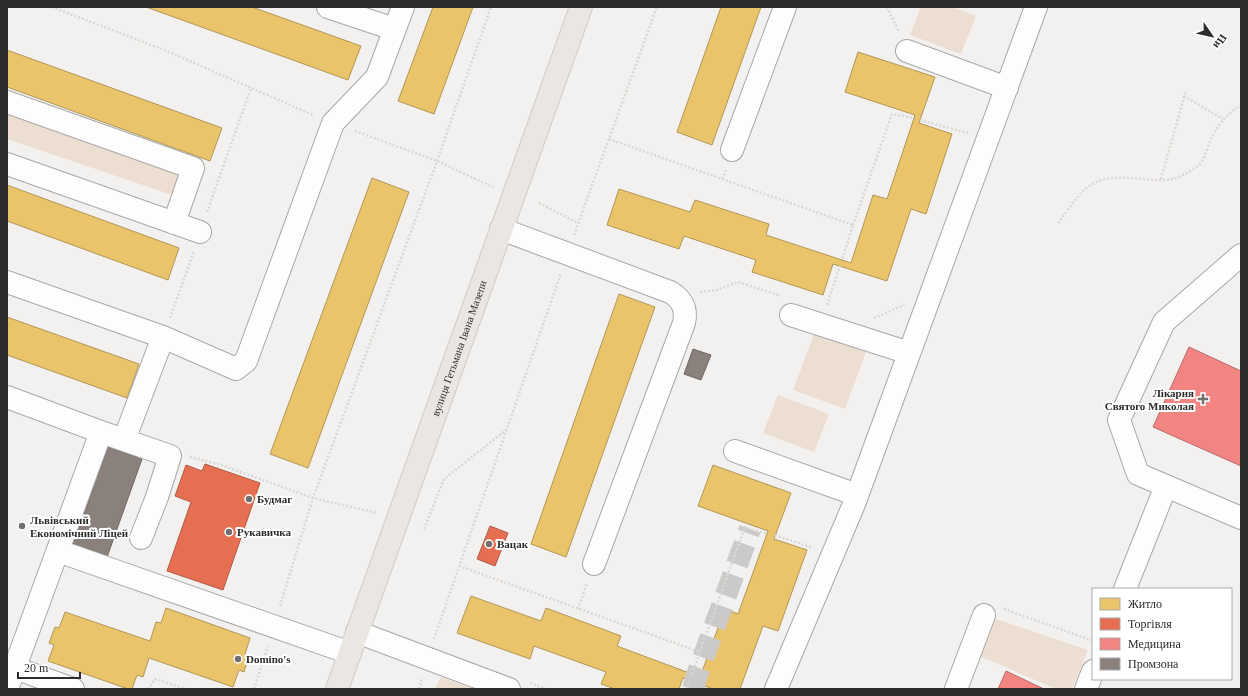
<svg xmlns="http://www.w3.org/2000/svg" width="1248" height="696" font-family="'Times New Roman',serif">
<rect width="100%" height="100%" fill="#f3f1ef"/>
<path fill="#ecded0" d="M921,7H953L976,16L961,54L910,35Z
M7,103L190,170L178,197L7,139Z
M815,332L866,352L845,409L793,390Z
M778,395L829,414L814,452L763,433Z
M984,615L1088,650L1072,689H1056L975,654Z
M441,677L473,689H435Z"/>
<path fill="#e9c46a" stroke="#b19657" d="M146,7H252L361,46L348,80Z
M433,7H473L434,114L398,101Z
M721,7H761L712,145L677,132Z
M7,50L222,128L210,161L7,87Z
M858,52L935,77L919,123L952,134L926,214L911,209L887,281L833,264L823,295L752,272L756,260L684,236L679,249L607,225L619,189L690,212L695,200L769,224L766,235L851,263L873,195L887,199L915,115L845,92Z
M372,178L409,192L308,468L270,454Z
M7,185L179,248L168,280L7,221Z
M619,294L655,307L566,557L531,544Z
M7,317L139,364L127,398L7,355Z
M713,465L791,493L774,539L807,550L778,631L763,626L740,689H713L683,678L679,689H615L601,684L606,672L534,646L530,659L457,633L471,596L541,621L546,608L621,636L617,646L700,677L725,609L738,614L768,531L698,506Z
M166,608L250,638L245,654L249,656L244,672L239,670L233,687L149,658L143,677L137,675L132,689H128L48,661L54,645L49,643L55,627L59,628L65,612L150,641L156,622L161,623Z"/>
<path fill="#e76f51" stroke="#af5b46" d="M205,464L260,483L223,590L167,571L191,502L175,496L186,465L202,471Z
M490,526L508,533L495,566L477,559Z"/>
<path fill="#f28482" stroke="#b76a68" d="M1189,347L1241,371V466L1153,427Z
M1006,671L1044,689H998Z"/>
<path fill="#8a817c" stroke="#6e6864" d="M693,349L711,355L701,380L684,374Z
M108,447L142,459L106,560L72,548Z"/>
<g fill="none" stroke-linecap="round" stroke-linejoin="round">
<path stroke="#cbcac8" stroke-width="22" stroke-dasharray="22 11" stroke-linecap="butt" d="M693,689L697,675L750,529"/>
<g stroke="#a9a8a7" stroke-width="24">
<path id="minor" d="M328,7L394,29
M907,51L1007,88
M7,102L193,168L174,223
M732,150L785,7
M7,164L200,232
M501,229L670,292C682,299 687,309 684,323L594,564
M1241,255L1164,322L1119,420L1138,474L1241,518
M7,282L163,337
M791,315L909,353
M7,397L101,432L170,456L157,497L141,538
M124,440L163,337L236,369L246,361L333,123L377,77L403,7
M735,451L857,495
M58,551L350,653
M1125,589L1166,486
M357,632L509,689
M15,668L73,689
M7,689L101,432
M776,689L854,504L1036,7
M956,689L984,615
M1086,689L1093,671"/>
</g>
<g stroke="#cdcccb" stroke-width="24">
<g id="major">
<path id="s1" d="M337,689L581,7"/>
</g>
</g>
<path stroke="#d9d8d7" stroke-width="2.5" stroke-dasharray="2 2" stroke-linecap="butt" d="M52,7L167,51L313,115
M887,7L899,32
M1184,96L1223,119
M920,120L968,133
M355,131L437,161L495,188
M609,139L722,179L726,170
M722,179L853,225L842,260
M1161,179L1186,90
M539,203L578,223
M207,212L251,88
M1058,223C1068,211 1076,196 1089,186C1114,169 1146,184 1173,179C1180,177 1189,172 1195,168C1205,162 1207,147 1212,137C1216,129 1222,121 1228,115C1233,111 1235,108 1241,107
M853,225L892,114L914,118
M574,235L657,7
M700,292L717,290L738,282L781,296
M827,305L840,266
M170,318L194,251
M874,318L904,305
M190,457L221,465L313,498L377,513
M424,529L444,479L506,430
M775,535L813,548
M459,566L700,652
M280,606L313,498L437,161L491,7
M578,609L587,583
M1004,609L1093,641
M434,639L561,273
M692,674L745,527L767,534
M530,683L546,689
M148,689L155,679L186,689
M254,689L268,646
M419,689L422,678
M687,689L690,681"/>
<use href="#minor" stroke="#fdfdfd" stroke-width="22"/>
<use href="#major" stroke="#eae6e1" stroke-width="22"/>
</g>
<g fill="#727170" stroke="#fff" stroke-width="1.5">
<path d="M1201 393h4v4h4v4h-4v4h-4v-4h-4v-4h4z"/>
<circle cx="249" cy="499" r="4"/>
<circle cx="22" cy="526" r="4"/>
<circle cx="229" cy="532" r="4"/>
<circle cx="489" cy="544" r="4"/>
<circle cx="238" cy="659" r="4"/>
</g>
<g text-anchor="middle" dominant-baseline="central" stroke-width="4" stroke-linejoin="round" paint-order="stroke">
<g font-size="11" fill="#2d2c2b" stroke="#fff">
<text stroke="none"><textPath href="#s1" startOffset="362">вулиця Гетьмана Івана Мазепи</textPath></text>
</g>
<g font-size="11" font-weight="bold" fill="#2d2c2b" stroke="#fff" text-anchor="start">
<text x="1194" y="393" text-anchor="end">Лікарня<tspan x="1194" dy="13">Святого Миколая</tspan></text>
<text x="257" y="499">Будмаг</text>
<text x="30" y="520">Львівський<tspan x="30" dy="13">Економічний Ліцей</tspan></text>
<text x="237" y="532">Рукавичка</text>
<text x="497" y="544">Вацак</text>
<text x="246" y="659">Domino's</text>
</g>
</g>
<rect width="1248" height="696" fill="none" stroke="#2d2c2b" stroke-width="16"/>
<rect x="1092" y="588" width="140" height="92" fill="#ffffff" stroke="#ababaa"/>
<rect x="1100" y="598" width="20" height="12" fill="#e9c46a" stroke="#ababaa"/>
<text x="1128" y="608" font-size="12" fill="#2d2c2b">Житло</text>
<rect x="1100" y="618" width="20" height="12" fill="#e76f51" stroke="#ababaa"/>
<text x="1128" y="628" font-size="12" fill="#2d2c2b">Торгівля</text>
<rect x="1100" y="638" width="20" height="12" fill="#f28482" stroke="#ababaa"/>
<text x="1128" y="648" font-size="12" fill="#2d2c2b">Медицина</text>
<rect x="1100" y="658" width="20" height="12" fill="#8a817c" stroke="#ababaa"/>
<text x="1128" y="668" font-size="12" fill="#2d2c2b">Промзона</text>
<g transform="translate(1212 36) rotate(124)" stroke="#ffffff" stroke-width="3" paint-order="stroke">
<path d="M0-3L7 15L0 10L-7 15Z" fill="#2d2c2b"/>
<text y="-6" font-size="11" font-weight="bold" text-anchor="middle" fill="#2d2c2b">Пн</text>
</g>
<path d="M18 672v6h62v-6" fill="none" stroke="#2d2c2b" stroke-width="2"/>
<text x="24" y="672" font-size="12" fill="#2d2c2b" stroke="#ffffff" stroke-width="3" paint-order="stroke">20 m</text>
</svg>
